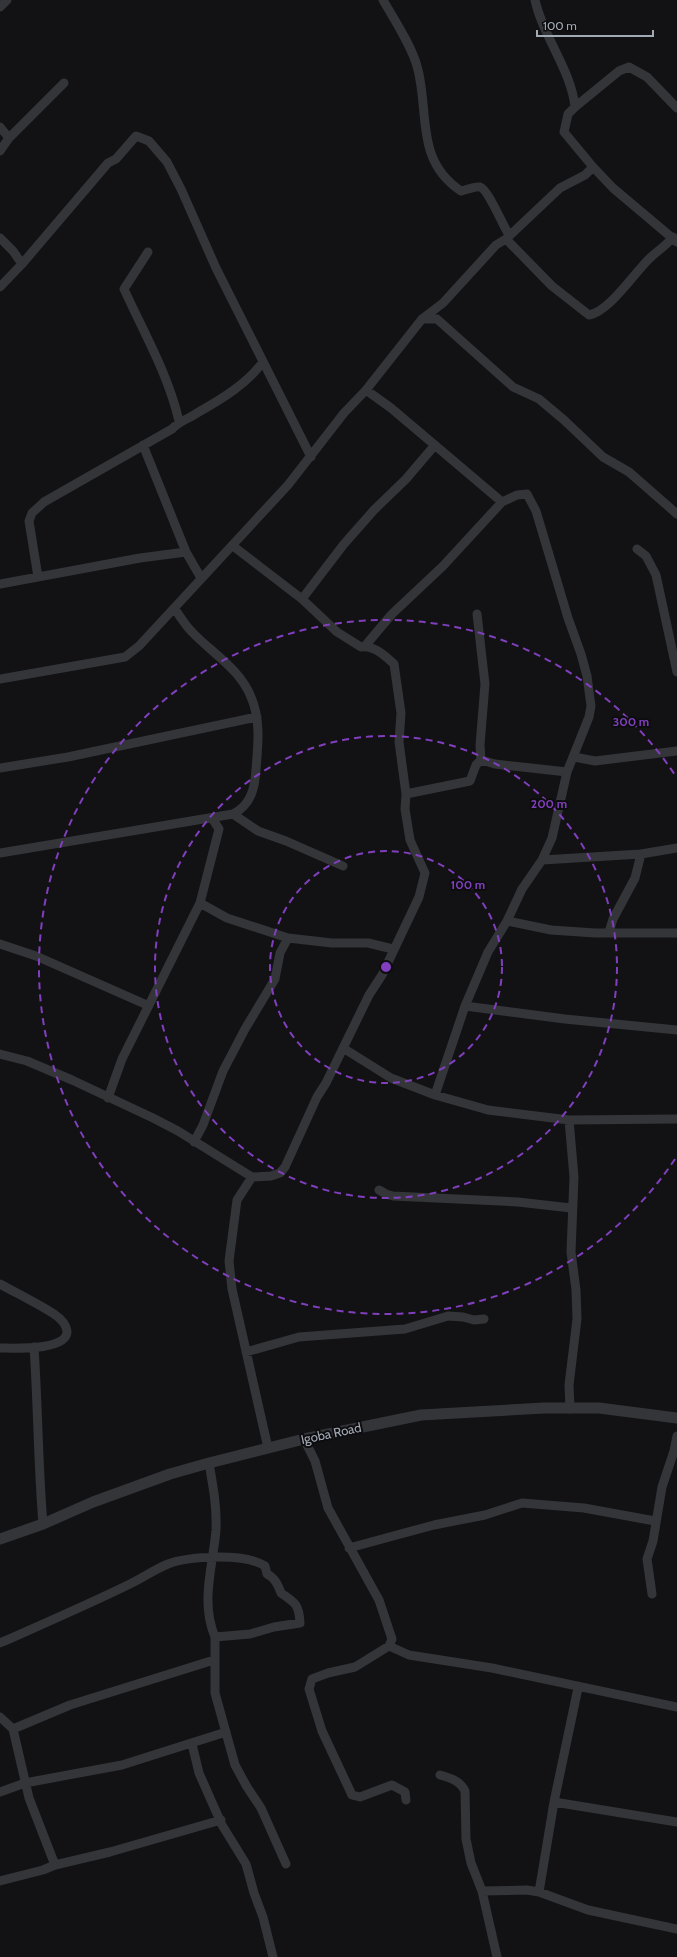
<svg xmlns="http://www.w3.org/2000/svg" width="677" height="1957" font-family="Cabin,sans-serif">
<rect width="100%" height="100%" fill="#121214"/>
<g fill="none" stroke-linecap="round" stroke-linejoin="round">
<path stroke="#333539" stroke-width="9" d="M383,0C394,19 411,45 417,66C430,111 414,160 461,191C467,190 475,186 480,187C488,189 503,226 509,235
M535,0C543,37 571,69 575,107
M0,7L7,0
M0,127L9,138
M0,151L9,138L64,83
M593,167L613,188L677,242
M0,238L13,251L22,264
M506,239L552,286L589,315C610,311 634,273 650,258C658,250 665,247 673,237
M148,252L124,289C144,333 168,374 179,421
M0,287L22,264L108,163L116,159L136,136L149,141L167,162L181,189L216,268L311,457
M422,319H437L513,387L539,399L564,420L603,457L629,472L677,514
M366,390L391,408L502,502
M143,445L186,552L201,578
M637,549L646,556L656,575L677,672
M38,577L29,521L32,513L44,502L172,429C181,420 187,420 197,413C220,400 247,384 262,363
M0,584L140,558L186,552
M302,599L344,544L374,510L406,479L435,445
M477,614L485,684L480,745L481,760L495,764L567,772
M365,646L392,614L443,566L502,502L517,495L527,494L536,511L568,618L581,654L587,676L591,706L589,717L567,772L552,838L542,860L522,889L507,921L488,952L465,1006L435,1095
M0,679L125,657L139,646L288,485L344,413L366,390L422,319L443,303L496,245L506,239L560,188L585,175L593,167L564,132L568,114L575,107L619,71L629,67L647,77L677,108
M574,757L595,761L677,751
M0,768L68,757L257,717
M406,794L470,781L476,765L481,760
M233,814L258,831L286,841L343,866
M0,853L233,814C251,805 255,788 256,769C258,745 261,720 251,697C240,669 212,653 192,632C185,625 180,616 174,608
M542,860L641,854L677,848
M200,903L227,918L288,938L332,943H368L393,949
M507,921L551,930L595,933H677
M609,932L613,919L635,878L641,854
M0,944L36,956L147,1005
M465,1006L565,1019L677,1030
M343,1048L391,1078L435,1095L488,1110L569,1120L677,1119
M0,1054L27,1061L72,1080L153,1118L178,1131L252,1177L271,1176L280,1173L285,1167L317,1097L326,1083L369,995L382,975L419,897L425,873L410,840L405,809L406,794L399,742L401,713L394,664C385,656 374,645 361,647L337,632L302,599L233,546
M108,1098L122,1059L200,903L219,829L212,818
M569,1120L574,1177L571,1252L576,1290L577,1319L569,1385L570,1409
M194,1142L203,1125L223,1071L245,1029L275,979L280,953L288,938
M252,1177L237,1200L229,1261L232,1289L268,1448
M379,1190L386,1194L393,1196L518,1202L571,1208
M0,1284C18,1294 37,1303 54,1314C60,1318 66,1324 67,1331C68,1351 13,1348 0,1348
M34,1347C38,1406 38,1465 43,1524
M246,1352L299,1337L405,1329L448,1316L463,1317L474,1320L484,1319
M304,1439L315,1461L328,1508L379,1600L392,1639L389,1646L355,1667L328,1673L312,1679L309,1689L322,1731L352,1795L360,1797L392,1785L405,1792L406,1800
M209,1463C213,1486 217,1507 216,1530C213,1566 200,1602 215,1637V1693L235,1765L247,1787L261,1808L286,1864
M349,1548L434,1525L485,1515L522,1503L584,1508L655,1521
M652,1594L647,1559L653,1541L662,1487L674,1451L677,1436
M0,1643C43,1624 87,1605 130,1584C143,1578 155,1569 168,1564C189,1556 246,1553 265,1566L267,1574C275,1578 278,1585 281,1593C296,1603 299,1605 300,1623L274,1627L250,1634L215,1637
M389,1646L409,1655L492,1668L677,1707
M0,1717L13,1729L29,1798L55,1865
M13,1729L70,1705L214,1660
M192,1744L199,1773L222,1825L246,1864L254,1893L263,1917L273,1957
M440,1775C451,1778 460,1781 465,1791L466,1839L471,1863L482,1891L497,1957
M0,1792L25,1783L122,1765L226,1732
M554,1802L677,1822
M0,1881L43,1870L55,1865L110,1852L221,1820
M482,1891L527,1890L539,1892L588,1910L677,1929
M539,1892L554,1802L578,1688"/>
<path stroke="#333539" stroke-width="11" d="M0,1539L43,1524L93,1502L170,1474L209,1463L304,1439L421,1415L544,1408H599L677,1418"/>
</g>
<g fill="none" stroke="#813fbe" stroke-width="2" stroke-dasharray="7 5">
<circle cx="386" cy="967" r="116"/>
<circle cx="386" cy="967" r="231"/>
<path d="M675 1159A347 347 0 1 1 675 775"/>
</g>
<g text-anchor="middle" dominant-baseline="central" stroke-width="4" stroke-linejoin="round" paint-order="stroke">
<g font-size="13" fill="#a2aab6" stroke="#0d0d0f">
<text transform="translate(331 1433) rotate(-12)">Igoba Road</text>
</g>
</g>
<circle cx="386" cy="967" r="6" fill="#813fbe" stroke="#0d0d0f" stroke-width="2"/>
<g font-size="12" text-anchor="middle" font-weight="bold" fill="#813fbe" stroke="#0d0d0f" stroke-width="4" stroke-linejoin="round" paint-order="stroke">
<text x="631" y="726">300 m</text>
<text x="549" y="808">200 m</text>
<text x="468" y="889">100 m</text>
</g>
<path d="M537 30v6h116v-6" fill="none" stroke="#a2aab6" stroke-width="2"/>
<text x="543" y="30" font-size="12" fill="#a2aab6" stroke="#0d0d0f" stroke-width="3" paint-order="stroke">100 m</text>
</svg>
